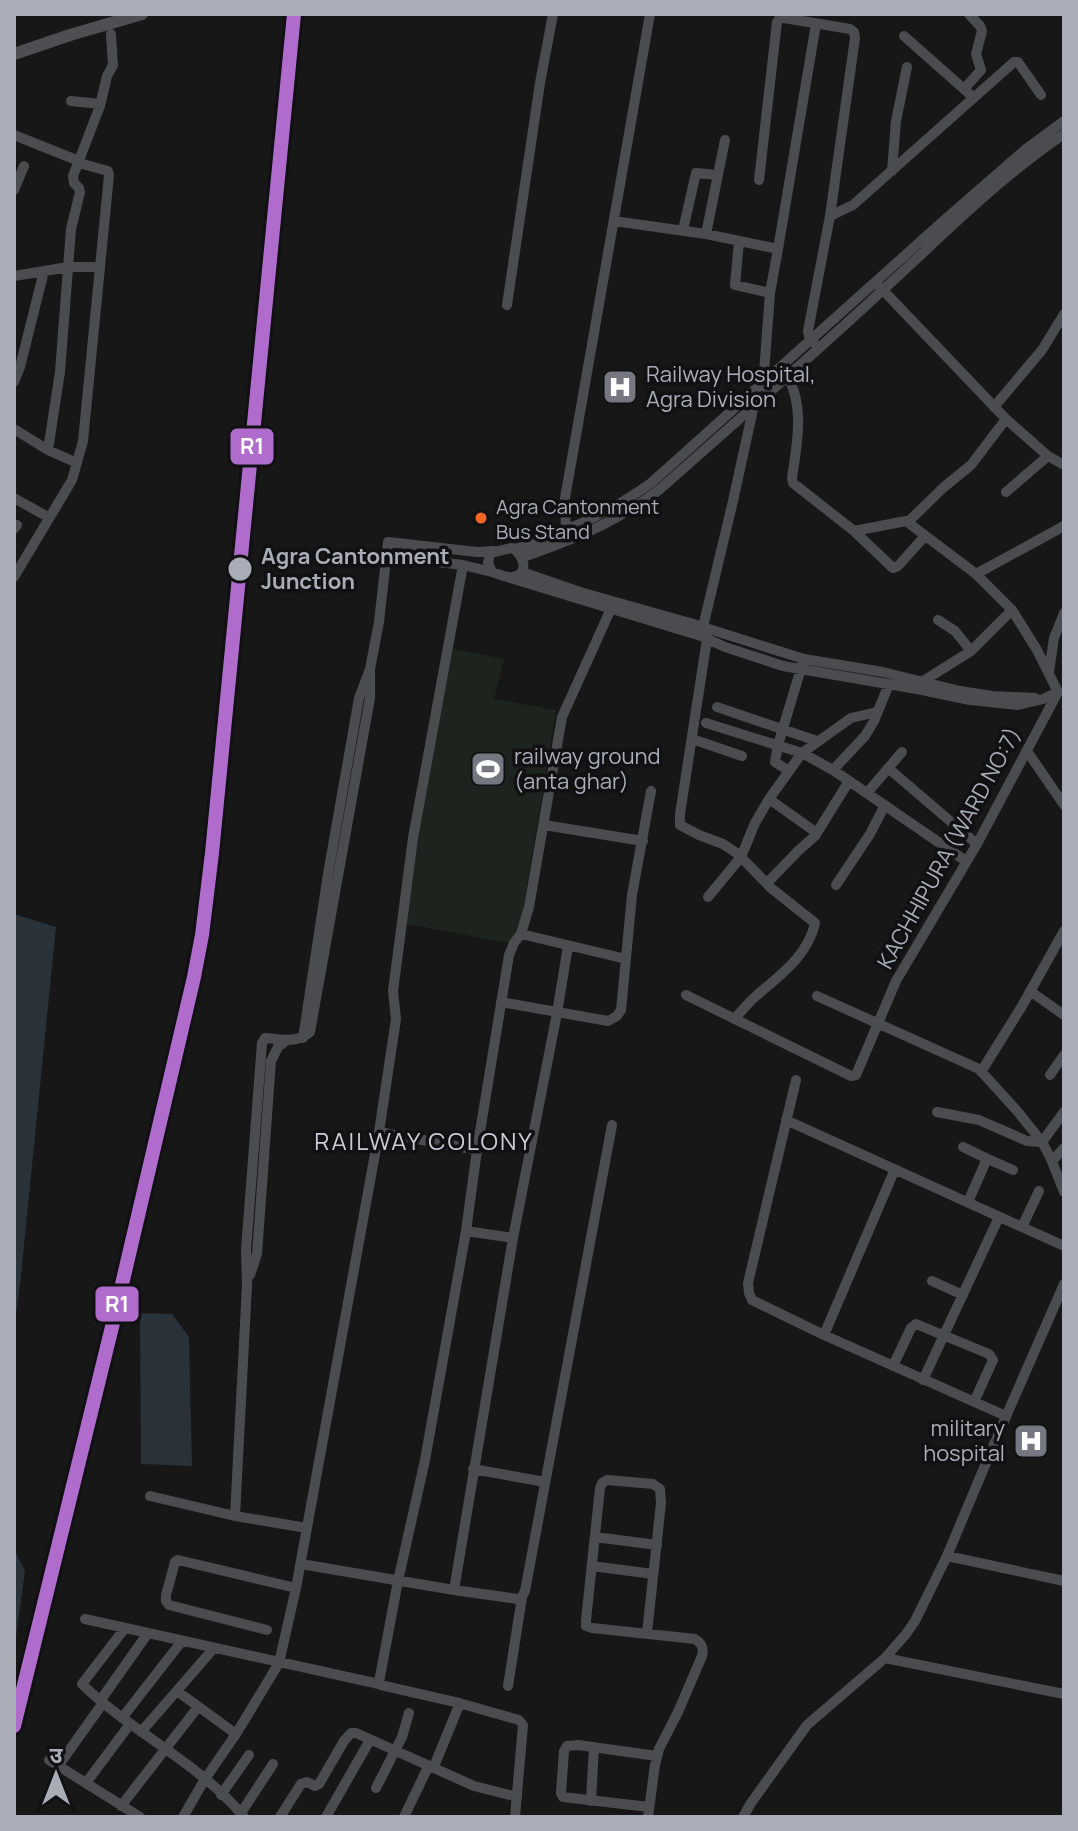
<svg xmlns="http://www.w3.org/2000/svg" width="1078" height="1831" font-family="Manrope,'Noto Sans Devanagari',sans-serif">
<rect width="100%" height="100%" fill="#171717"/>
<path fill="#1d241e" d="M 453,649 L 504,659 L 494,699 L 556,710 L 520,929 L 509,943 L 406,924 L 418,828 Z"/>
<path fill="#2a3239" d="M 14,914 L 56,927 L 20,1285 L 14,1328 Z
M 140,1313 L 172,1314 L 189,1337 L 192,1466 L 141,1464 Z
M 14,1549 L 25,1571 L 14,1652 Z"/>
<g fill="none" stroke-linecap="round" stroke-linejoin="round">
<path stroke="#4b4c50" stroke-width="10" d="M 904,36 L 973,97
M 964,89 L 981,70 L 976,54 L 982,31 L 980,26 L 969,14
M 71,101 L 100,104
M 14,135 L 79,161
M 892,171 L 896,121 L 907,67
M 759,180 L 777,22 L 780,18 L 784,18 L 850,29 L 854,32 L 855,38 L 830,216 L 808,331 L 809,336 L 815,344
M 14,190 L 24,166
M 830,216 L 853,205 L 1014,62 L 1018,62 L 1041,95
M 614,221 L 706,234 L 778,249 L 816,24
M 683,230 L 696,173 L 718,175
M 706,234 L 725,140
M 739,241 L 735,285 L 770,293
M 14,276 L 68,267 L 100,267
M 879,286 L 1006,419 L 1048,456 L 1064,465
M 507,305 L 540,83 L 553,14
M 787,375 C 805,407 797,443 792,478 L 793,483 L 854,531 L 893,568 L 898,566 L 925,536
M 14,382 L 20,367 L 44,271
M 763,386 L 770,293 L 778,249
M 994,407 L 1042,350 L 1064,314
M 14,429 L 48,450 L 77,463
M 48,450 L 60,372 L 71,229 L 80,192 L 79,188 L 74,183 L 73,176 L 100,106 L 107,76 L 113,65 L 111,34
M 1006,492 L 1048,456
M 14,498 L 48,517
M 908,522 L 944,487 L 971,465 L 1006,419
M 14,529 L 17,525
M 566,537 L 565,498 L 650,14
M 512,548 C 524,554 530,575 512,577 C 505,578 498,574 492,572 L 488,563 L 490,553 Z
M 515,549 C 565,532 608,514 651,483 L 941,223 L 1026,149 L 1064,121
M 387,556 L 463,565 L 492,572
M 523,557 C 574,539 615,523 659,490 C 734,423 811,357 885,288 C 942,236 1000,177 1064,134
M 522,572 L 580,592 L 690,623 L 804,659 L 883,672 L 960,691 L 992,696 L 1035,698
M 976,574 L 1064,526
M 14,577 L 72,480 L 83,441 L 109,175 L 108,171 L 79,163
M 507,577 L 701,636 L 725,647 L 783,666 L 917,689 L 970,700 L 1018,705 L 1043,699 L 1058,692
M 938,620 L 955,631 L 971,651
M 702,631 L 733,501 L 754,405
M 707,639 L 680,814 L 680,825 L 699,835 L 723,844 L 738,854 L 771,888 L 815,923 C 808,956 779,976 756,996 C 748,1003 741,1012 734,1019
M 1049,672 L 1054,638 L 1064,613
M 920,683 L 971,651 L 1012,610
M 717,707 L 817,741
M 706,723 L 802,753 L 833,770 L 966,861
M 692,739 L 742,756
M 1027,751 L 1064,805
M 888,768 L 977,844
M 833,770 L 865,736 L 874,721 L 889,684
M 789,771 L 775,762 L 778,745 L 802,665
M 867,793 L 902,752
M 769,799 L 817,833
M 544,825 L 643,841
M 767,883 L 799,850 L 815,836 L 849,781
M 836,885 L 870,834 L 885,805
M 708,897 L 741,857 L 755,823 L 769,799 L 802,753 L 851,718 L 877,712
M 521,934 L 626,959
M 1030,991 L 1064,1015
M 686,995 L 851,1076 L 856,1075 L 896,981 L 977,844 L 1058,692 L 1037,650 L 1012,610 L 976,574 L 906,521 L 854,531
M 817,996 L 979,1069 L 1018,1112 L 1042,1142 L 1051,1159 L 1064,1192
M 501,1002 L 608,1021 L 617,1016 L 621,1010 L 632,895 L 651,791
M 303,1038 L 328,874 L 359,698 L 370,669 L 379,622 L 388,542 L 477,552 L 493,551
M 981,1072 L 1022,1006 L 1064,931
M 1050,1075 L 1064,1055
M 796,1080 L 748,1283 L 749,1293 L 752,1300 L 824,1335 L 1006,1416
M 937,1112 L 979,1120 L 1027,1141 L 1042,1142 L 1064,1112
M 786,1120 L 1064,1246
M 379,1132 L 477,1150
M 963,1147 L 990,1160
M 1052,1161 L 1064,1148
M 968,1202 L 986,1161 L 990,1160 L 1013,1170
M 1022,1227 L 1039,1191
M 466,1231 L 513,1238
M 250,1275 L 257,1254 L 271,1061 L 278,1047 L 286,1041
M 932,1281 L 963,1295
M 824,1335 L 895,1169
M 893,1366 L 911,1328 L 916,1324 L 989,1354 L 993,1360 L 974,1402
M 923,1380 L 999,1217
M 473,1469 L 545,1482
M 150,1496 L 235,1516 L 307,1528
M 235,1516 L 247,1285 L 246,1250 L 262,1043 L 265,1038 C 282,1039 295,1044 310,1032 L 370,698 L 370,669
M 595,1537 L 657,1545
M 947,1556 L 1064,1581
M 301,1564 L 454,1590 L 518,1599 L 522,1597 L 525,1591 L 612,1125
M 592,1566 L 653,1574
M 454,1590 L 513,1238 L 557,1013 L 568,946
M 85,1619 L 379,1684
M 125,1628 L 82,1684 C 132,1733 200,1763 244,1817
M 267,1630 L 169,1605 L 166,1601 L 166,1595 L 175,1562 L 178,1560 L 296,1588
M 647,1633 L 661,1503 L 660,1489 L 653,1484 L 607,1480 L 602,1483 L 600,1488 L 586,1620 L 586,1626 L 592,1628 L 695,1639 C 702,1643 704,1648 702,1656 L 678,1712 L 659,1749 L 655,1765 L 648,1817
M 885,1658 L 1064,1694
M 508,1686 L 522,1597
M 177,1691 L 236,1734
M 100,1701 L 148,1633
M 459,1703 L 519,1720 L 523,1725 L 515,1817
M 122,1718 L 182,1641
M 141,1732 L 214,1648
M 49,1760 L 140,1817
M 58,1766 L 103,1703
M 86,1783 L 130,1724
M 376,1788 L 402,1737 L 409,1713
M 221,1795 L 249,1755
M 591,1801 L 594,1747
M 121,1806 L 198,1707
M 649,1807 L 563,1797 L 561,1793 L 564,1751 L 567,1746 L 578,1745 L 657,1756
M 241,1813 L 273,1764
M 183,1817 L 205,1779 L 236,1734 L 279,1663 L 296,1588 L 379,1132 L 396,1019 L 393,991 L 413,838 L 463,565
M 280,1817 L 301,1784 L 307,1782 L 315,1786 L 319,1784 L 344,1741 L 351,1733 L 356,1733 L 474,1786 L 517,1797
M 326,1817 L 370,1740
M 404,1817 L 428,1767 L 435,1764 L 460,1703 L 381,1685 L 379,1682 L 398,1581 L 425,1460 L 466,1231 L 477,1150 L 509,955 L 514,943 L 521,934 L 529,907 L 562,717 L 614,602
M 743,1817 L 751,1803 L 807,1725 L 885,1658 L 906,1634 L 915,1621 L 947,1556 L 994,1444 L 1064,1284"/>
<path stroke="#4d4f52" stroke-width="12" d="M 14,54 L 70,35 L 142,14"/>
<defs>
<path id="rail-1" d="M 14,1726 L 112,1327 L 194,977 L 202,935 L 212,853 L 294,14"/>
</defs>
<use href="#rail-1" stroke="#111113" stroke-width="20"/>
<use href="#rail-1" stroke="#b06ccc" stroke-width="14"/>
</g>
<defs>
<symbol id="hospital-square" viewBox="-11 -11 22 22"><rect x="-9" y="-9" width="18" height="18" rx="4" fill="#757880" stroke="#111113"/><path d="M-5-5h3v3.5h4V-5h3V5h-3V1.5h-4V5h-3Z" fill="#fff"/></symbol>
<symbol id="stadium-square" viewBox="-11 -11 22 22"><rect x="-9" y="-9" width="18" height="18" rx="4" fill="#757880" stroke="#111113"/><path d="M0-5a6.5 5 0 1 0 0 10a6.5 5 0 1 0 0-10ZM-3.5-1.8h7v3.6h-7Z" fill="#fff"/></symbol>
</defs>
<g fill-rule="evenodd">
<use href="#hospital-square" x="600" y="367" width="40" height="40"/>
<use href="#stadium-square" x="468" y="749" width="40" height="40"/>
<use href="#hospital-square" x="1011" y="1421" width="40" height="40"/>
</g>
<circle fill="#f26522" stroke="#111113" stroke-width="3" cx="481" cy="518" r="7"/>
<circle fill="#a8adb8" stroke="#111113" stroke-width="3" cx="240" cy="569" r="13"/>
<g text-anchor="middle" stroke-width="7" stroke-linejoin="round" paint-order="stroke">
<g font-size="20" fill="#a8adb8" stroke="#111113" text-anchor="start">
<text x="496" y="514">Agra Cantonment<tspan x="496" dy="25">Bus Stand</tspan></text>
</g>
<g font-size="22" fill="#a8adb8" stroke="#111113" text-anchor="start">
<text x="646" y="382">Railway Hospital,<tspan x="646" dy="25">Agra Division</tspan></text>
<text x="514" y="764">railway ground<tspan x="514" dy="25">(anta ghar)</tspan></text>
<text x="1005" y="1436" text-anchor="end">military<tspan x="1005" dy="25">hospital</tspan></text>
</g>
<g font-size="22" font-weight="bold" fill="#a8adb8" stroke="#111113" text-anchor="start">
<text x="261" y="564">Agra Cantonment<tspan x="261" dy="25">Junction</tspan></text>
</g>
<g font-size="22" fill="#a8adb8" stroke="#111113">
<text transform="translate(949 848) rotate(-61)" y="8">KACHHIPURA (WARD NO:7)</text>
</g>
<g font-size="24" letter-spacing="2" fill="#c9ccd4" stroke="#111113">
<text x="424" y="1150">RAILWAY COLONY</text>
</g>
</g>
<g stroke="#111113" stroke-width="3">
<rect x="229" y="427" width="46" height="39" rx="8" fill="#b06ccc"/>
<rect x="94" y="1285" width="46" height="38" rx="8" fill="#b06ccc"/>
</g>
<g font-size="22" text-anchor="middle" font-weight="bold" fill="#fff">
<text x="252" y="454">R1</text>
<text x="117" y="1312">R1</text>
</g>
<rect width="1078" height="1831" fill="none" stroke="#a8adb8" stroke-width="32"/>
<g transform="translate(56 1775)" stroke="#111113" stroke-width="6" paint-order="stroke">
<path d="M0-6L14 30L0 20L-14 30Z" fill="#a8adb8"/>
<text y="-12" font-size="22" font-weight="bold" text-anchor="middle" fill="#a8adb8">उ</text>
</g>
</svg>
